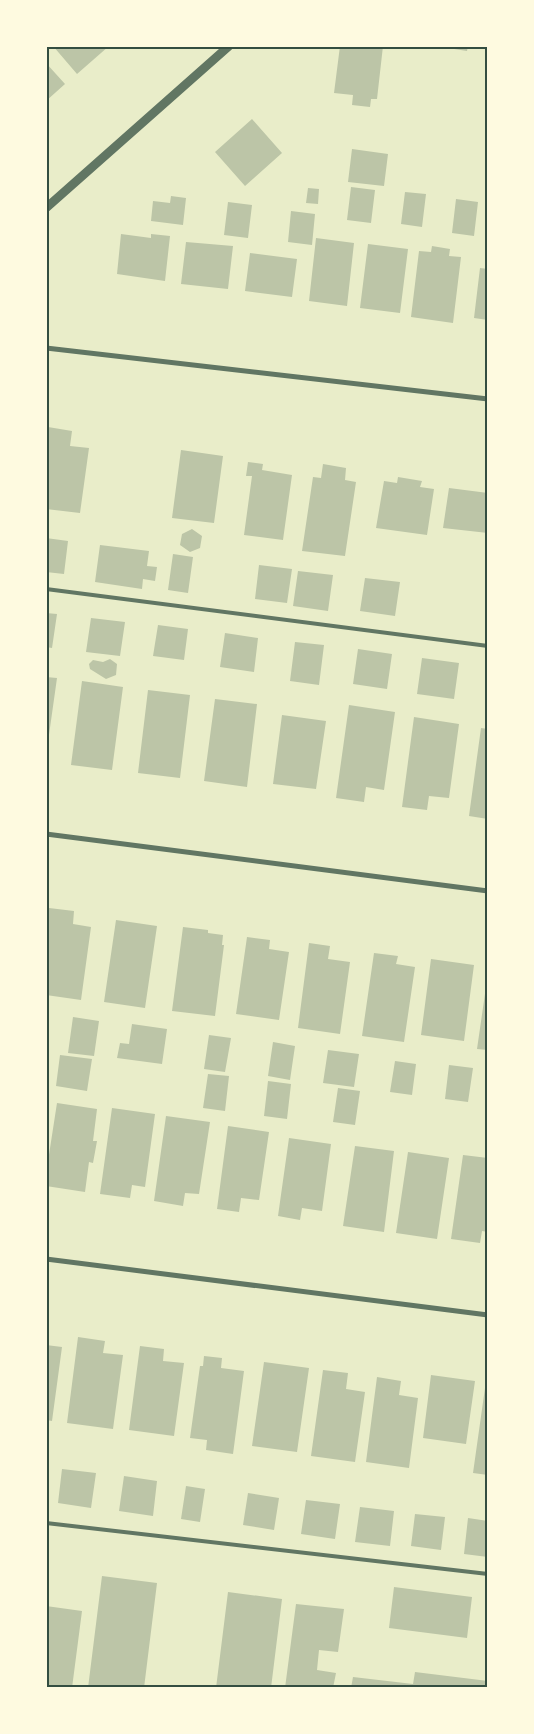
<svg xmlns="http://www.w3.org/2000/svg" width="534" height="1734" font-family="'Open Sans',sans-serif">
<rect width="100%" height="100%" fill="#e9edc9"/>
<path fill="#bcc5a7" d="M 53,46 L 109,46 L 77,74 Z
M 340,46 L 383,46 L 377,99 L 371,99 L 370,107 L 352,105 L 353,95 L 334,93 Z
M 435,46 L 468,46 L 467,51 Z
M 46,63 L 65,84 L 46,101 Z
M 252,119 L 282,153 L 245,186 L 215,152 Z
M 352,149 L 388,154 L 384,186 L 348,182 Z
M 351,187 L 375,190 L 371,223 L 347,220 Z
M 308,188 L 319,189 L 318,204 L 306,203 Z
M 405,192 L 426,194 L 422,227 L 401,224 Z
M 171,196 L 186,198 L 183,225 L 151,221 L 153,201 L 170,203 Z
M 456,199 L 478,202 L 474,236 L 452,233 Z
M 228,202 L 252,205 L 248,238 L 224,235 Z
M 291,211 L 315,214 L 312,245 L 288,242 Z
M 121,234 L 151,238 L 151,234 L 170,236 L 165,281 L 117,274 Z
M 316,238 L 354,243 L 347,306 L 309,301 Z
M 186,242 L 233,246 L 228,289 L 181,284 Z
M 368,244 L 408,249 L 400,313 L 360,308 Z
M 432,246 L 450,249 L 449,256 L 461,257 L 453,323 L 411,317 L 419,251 L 431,252 Z
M 250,253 L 297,259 L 292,297 L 245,291 Z
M 480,268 L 488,269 L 488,320 L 474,318 Z
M 48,427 L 72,431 L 70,446 L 89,448 L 80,513 L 46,509 L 46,441 Z
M 181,450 L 223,456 L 214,523 L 172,518 Z
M 248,462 L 263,464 L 262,470 L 292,475 L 283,540 L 244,535 L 252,476 L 246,476 Z
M 323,464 L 346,468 L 345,480 L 356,482 L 345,556 L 302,551 L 313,477 L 321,478 Z
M 398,477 L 422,481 L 420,487 L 434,489 L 427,535 L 376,528 L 384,481 L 397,483 Z
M 449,488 L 488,493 L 488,533 L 443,528 Z
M 192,529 L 202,536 L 200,548 L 190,552 L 180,545 L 182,534 Z
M 46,538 L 68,541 L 64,574 L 46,572 Z
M 100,545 L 149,551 L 147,566 L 157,567 L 155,581 L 143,579 L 142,589 L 95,582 Z
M 173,554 L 193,557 L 188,593 L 168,590 Z
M 259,565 L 292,569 L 287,603 L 255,599 Z
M 298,571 L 333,575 L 328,611 L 293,606 Z
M 365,578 L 400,582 L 395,616 L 360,611 Z
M 46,613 L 57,614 L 52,648 L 46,647 Z
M 91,618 L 125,622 L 120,656 L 86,652 Z
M 158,625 L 188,629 L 184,660 L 153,656 Z
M 225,633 L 258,638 L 254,672 L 220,667 Z
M 295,642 L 324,645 L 319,685 L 290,681 Z
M 358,649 L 392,654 L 387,689 L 353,684 Z
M 422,658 L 459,663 L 454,699 L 417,694 Z
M 110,659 L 117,664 L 116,675 L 106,679 L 90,669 L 89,664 L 93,660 L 103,662 Z
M 46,677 L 57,678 L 47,749 L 46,749 Z
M 82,681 L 123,687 L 112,770 L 71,765 Z
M 148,690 L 190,695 L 180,778 L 138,773 Z
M 215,699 L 257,704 L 247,787 L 204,781 Z
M 349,705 L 395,712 L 384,790 L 366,787 L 364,802 L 336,798 Z
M 282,715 L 326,721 L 316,789 L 273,784 Z
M 414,717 L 459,724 L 449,798 L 429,796 L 427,810 L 402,807 Z
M 481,728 L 488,729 L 488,819 L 469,816 Z
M 49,908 L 74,911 L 73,924 L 91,927 L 81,1000 L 46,995 L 46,930 Z
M 116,920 L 157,926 L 145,1008 L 104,1002 Z
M 183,927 L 208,930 L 208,933 L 223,935 L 222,945 L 224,945 L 215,1016 L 172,1011 Z
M 247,937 L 270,940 L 269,949 L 289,952 L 279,1020 L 236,1014 Z
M 309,943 L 330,946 L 328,959 L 350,962 L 340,1034 L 298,1028 Z
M 374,953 L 398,956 L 396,964 L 415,967 L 404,1042 L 362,1036 Z
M 431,959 L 474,965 L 464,1041 L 421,1035 Z
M 487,980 L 488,980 L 488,1050 L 477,1049 Z
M 73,1017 L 99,1021 L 94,1056 L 68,1053 Z
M 132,1024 L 167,1029 L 162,1064 L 117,1058 L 120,1043 L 129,1044 Z
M 209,1035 L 231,1038 L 225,1072 L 204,1069 Z
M 273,1042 L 295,1046 L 290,1080 L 268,1076 Z
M 328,1050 L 359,1054 L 354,1087 L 323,1083 Z
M 60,1055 L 92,1059 L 87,1091 L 56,1086 Z
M 395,1061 L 416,1064 L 412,1095 L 390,1092 Z
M 449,1065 L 473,1068 L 468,1102 L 445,1099 Z
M 208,1074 L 229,1076 L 225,1111 L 203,1108 Z
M 268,1081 L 291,1084 L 287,1119 L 264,1116 Z
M 338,1088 L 360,1091 L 355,1125 L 333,1122 Z
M 57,1103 L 97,1109 L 93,1141 L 97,1141 L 93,1163 L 89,1162 L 85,1192 L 46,1186 L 46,1174 Z
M 112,1108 L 155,1114 L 145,1187 L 132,1185 L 130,1198 L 100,1194 Z
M 166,1116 L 210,1122 L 199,1194 L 185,1193 L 183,1206 L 154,1201 Z
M 228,1126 L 269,1132 L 259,1200 L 241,1198 L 239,1212 L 217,1209 Z
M 289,1138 L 331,1144 L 322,1211 L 302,1208 L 300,1220 L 278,1216 Z
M 355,1146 L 394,1151 L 384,1232 L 343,1226 Z
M 408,1152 L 449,1158 L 437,1239 L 396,1233 Z
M 463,1155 L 488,1158 L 488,1232 L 482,1231 L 480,1243 L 451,1239 Z
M 78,1337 L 105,1341 L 103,1353 L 123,1355 L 113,1429 L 67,1423 Z
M 46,1345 L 62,1347 L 52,1421 L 46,1420 Z
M 140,1346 L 164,1349 L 163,1361 L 184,1363 L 174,1436 L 129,1430 Z
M 204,1356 L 222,1358 L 221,1368 L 244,1371 L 233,1454 L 206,1450 L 207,1440 L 190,1438 L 200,1366 L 203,1366 Z
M 264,1362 L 309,1368 L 297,1452 L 252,1446 Z
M 323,1370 L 348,1373 L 346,1389 L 365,1392 L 355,1462 L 311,1456 Z
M 431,1375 L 475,1381 L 466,1444 L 423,1438 Z
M 377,1377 L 401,1381 L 399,1395 L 418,1398 L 409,1468 L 366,1462 Z
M 485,1388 L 488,1388 L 488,1475 L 473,1473 Z
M 62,1469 L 96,1473 L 91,1508 L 58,1503 Z
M 124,1476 L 157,1481 L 153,1516 L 119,1511 Z
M 186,1486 L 205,1489 L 200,1522 L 181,1519 Z
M 248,1493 L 279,1498 L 274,1530 L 243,1525 Z
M 306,1500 L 340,1504 L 335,1539 L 301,1534 Z
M 360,1507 L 394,1511 L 390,1546 L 355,1542 Z
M 415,1514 L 445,1517 L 441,1550 L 411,1546 Z
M 468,1518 L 488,1521 L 488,1557 L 464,1554 Z
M 102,1576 L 157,1583 L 144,1688 L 88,1688 Z
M 394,1587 L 472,1597 L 467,1638 L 389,1628 Z
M 228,1592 L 282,1599 L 271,1688 L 216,1688 Z
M 296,1604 L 344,1609 L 338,1652 L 319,1650 L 317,1670 L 336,1673 L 333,1688 L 285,1688 Z
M 46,1606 L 82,1611 L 72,1688 L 46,1688 Z
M 415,1672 L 488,1681 L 488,1688 L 351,1688 L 353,1677 L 413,1684 Z"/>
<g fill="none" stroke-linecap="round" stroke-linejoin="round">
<path stroke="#617663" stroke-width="4" d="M 46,589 L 488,646
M 46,1523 L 488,1574"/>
<path stroke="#617663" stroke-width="5" d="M 46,348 L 488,399
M 46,834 L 488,891
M 46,1259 L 488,1315"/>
<path stroke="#617663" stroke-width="9" d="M 46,208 L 229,46"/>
</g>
<rect width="534" height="1734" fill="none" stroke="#fefae0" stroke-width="95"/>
<rect x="48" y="48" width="438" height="1638" fill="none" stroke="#344e41" stroke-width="2"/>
</svg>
